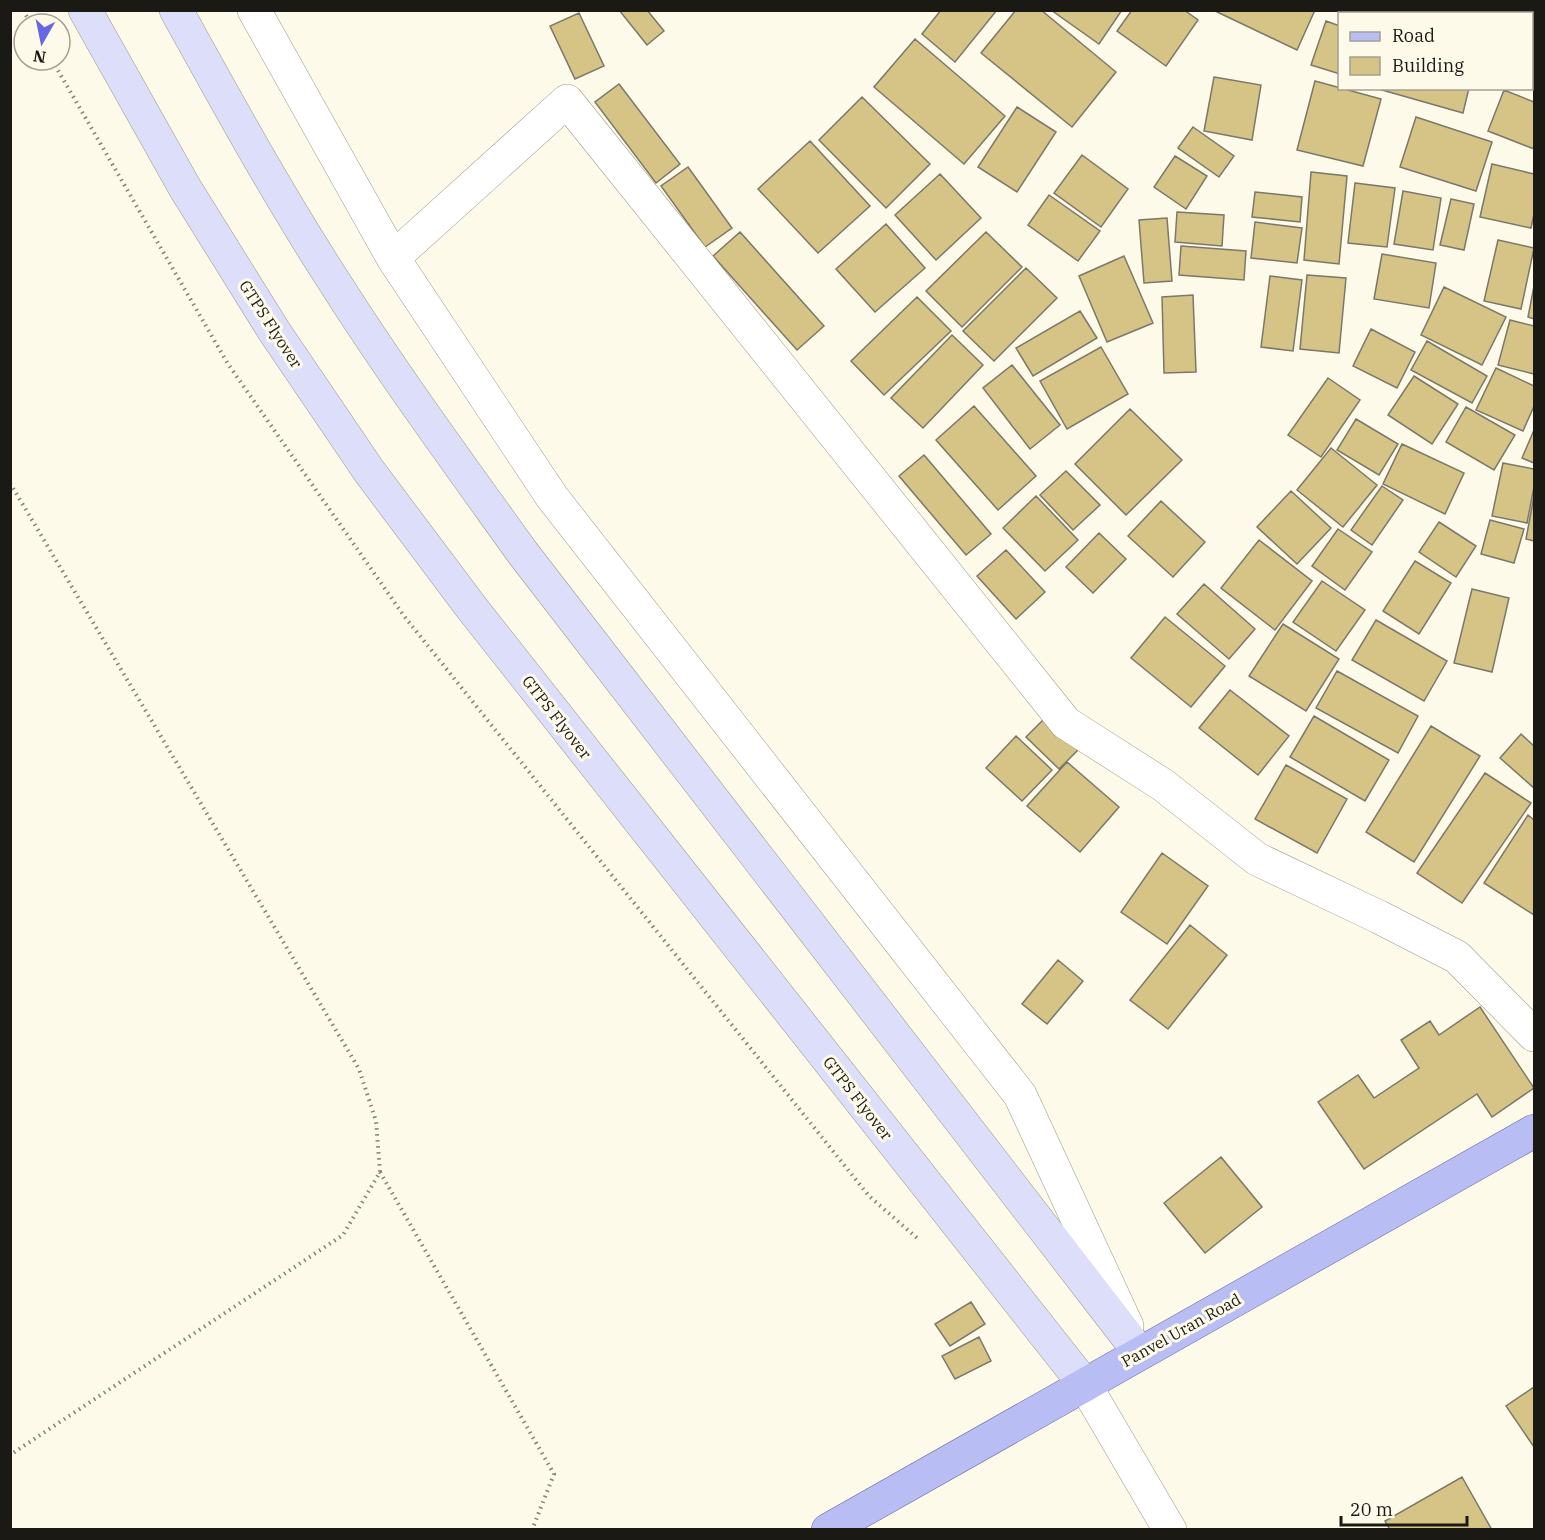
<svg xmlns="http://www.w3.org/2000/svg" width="1545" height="1540" font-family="'IBM Plex Serif',serif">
<rect width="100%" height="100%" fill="#fefaea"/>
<path fill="#d5c485" stroke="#7b7869" stroke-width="1.5" d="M 619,10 L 647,10 L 664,31 L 647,45 Z
M 941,10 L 997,10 L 955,62 L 922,34 Z
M 1016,10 L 1041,10 L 1116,72 L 1072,127 L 981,53 Z
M 1051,10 L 1122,10 L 1099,44 Z
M 1132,10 L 1184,10 L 1198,20 L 1166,66 L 1117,31 Z
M 1213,10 L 1315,10 L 1297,50 Z
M 1465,10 L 1534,10 L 1534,40 L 1532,40 L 1532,14 L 1464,14 Z
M 579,13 L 604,66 L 575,79 L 550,26 Z
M 1326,21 L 1340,26 L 1340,74 L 1311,65 Z
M 915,39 L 1005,116 L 964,164 L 874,87 Z
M 1214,77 L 1261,85 L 1252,140 L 1204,131 Z
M 1315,81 L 1381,99 L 1363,166 L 1297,150 Z
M 619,84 L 680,164 L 656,183 L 595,102 Z
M 1375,88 L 1469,88 L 1463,113 Z
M 1504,90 L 1534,102 L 1534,149 L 1488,131 Z
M 862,97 L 930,164 L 886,208 L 819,140 Z
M 1017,107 L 1056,132 L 1017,192 L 978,167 Z
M 1416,117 L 1492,142 L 1476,191 L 1400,167 Z
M 1193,127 L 1234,156 L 1219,177 L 1178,148 Z
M 810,141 L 870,206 L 818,253 L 758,189 Z
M 1082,155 L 1128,189 L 1101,227 L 1054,193 Z
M 1175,156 L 1207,176 L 1186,209 L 1154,187 Z
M 1492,164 L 1534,174 L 1534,214 L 1531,228 L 1480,217 Z
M 688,167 L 732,228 L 705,247 L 661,186 Z
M 1311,172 L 1347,176 L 1339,264 L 1304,260 Z
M 940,174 L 981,218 L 936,260 L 895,215 Z
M 1355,183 L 1395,188 L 1387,247 L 1348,243 Z
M 1403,191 L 1441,198 L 1433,250 L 1394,244 Z
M 1255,192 L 1302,197 L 1300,222 L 1252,217 Z
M 1049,195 L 1100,231 L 1078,261 L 1028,225 Z
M 1451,199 L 1474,204 L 1464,250 L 1440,245 Z
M 1177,212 L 1224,215 L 1222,246 L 1175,242 Z
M 1167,218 L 1172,281 L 1144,283 L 1139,220 Z
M 1255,222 L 1302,228 L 1297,263 L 1251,258 Z
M 886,224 L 925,268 L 875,312 L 836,269 Z
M 740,232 L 824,326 L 797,350 L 713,256 Z
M 986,232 L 1022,267 L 962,327 L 926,291 Z
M 1498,240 L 1534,248 L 1521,309 L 1484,301 Z
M 1181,246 L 1246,251 L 1244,280 L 1179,275 Z
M 1382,254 L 1436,263 L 1429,308 L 1374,299 Z
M 1124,256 L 1153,323 L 1107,342 L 1079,276 Z
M 1026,268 L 1057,298 L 994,361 L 963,331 Z
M 1307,275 L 1346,278 L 1339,353 L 1300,349 Z
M 1270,276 L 1302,280 L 1293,351 L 1261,347 Z
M 1534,286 L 1534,319 L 1528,317 Z
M 1444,287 L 1506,317 L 1482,365 L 1421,335 Z
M 1193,295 L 1196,372 L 1164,373 L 1162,297 Z
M 917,297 L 951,331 L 884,395 L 851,361 Z
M 1080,311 L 1097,338 L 1033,376 L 1016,348 Z
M 1510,320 L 1534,326 L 1534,374 L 1498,365 Z
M 1371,329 L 1415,352 L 1397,388 L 1353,366 Z
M 952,335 L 983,365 L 923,428 L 891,398 Z
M 1427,341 L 1487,376 L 1472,403 L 1411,370 Z
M 1101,347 L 1128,394 L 1067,429 L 1040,381 Z
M 1012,365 L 1060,425 L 1030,449 L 983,388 Z
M 1496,368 L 1534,386 L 1534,406 L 1523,431 L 1476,410 Z
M 1414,376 L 1458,404 L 1432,444 L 1388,415 Z
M 1328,378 L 1360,400 L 1321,457 L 1288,435 Z
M 974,406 L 1036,476 L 998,510 L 936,440 Z
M 1466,407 L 1515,435 L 1494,470 L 1446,442 Z
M 1130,409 L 1182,460 L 1126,515 L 1075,464 Z
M 1356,419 L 1398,444 L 1379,475 L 1337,450 Z
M 1534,430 L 1534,463 L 1522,458 Z
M 1402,444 L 1464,473 L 1445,514 L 1383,484 Z
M 1331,448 L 1377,485 L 1343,527 L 1297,490 Z
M 924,455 L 991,534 L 966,555 L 899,476 Z
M 1503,463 L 1534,469 L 1534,487 L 1527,523 L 1492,516 Z
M 1066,471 L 1100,505 L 1073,530 L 1040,495 Z
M 1382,486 L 1403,500 L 1372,545 L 1351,530 Z
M 1291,491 L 1331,528 L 1297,564 L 1257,527 Z
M 1036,496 L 1078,540 L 1045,571 L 1003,528 Z
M 1534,496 L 1534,541 L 1526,539 Z
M 1161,501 L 1205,542 L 1173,577 L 1128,536 Z
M 1490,520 L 1524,529 L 1514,563 L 1481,554 Z
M 1439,522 L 1476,546 L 1456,577 L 1419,552 Z
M 1338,529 L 1372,552 L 1345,590 L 1312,566 Z
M 1099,533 L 1126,559 L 1093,593 L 1066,567 Z
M 1259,540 L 1312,581 L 1275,630 L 1221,588 Z
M 1006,550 L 1045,592 L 1016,619 L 977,576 Z
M 1415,561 L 1451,583 L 1419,634 L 1383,611 Z
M 1322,581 L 1365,610 L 1336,651 L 1293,622 Z
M 1204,584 L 1255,629 L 1229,659 L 1177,614 Z
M 1472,589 L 1509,598 L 1492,672 L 1454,663 Z
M 1165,617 L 1225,666 L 1191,707 L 1131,658 Z
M 1376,620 L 1447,661 L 1424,701 L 1352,660 Z
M 1283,624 L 1339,659 L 1306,711 L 1249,676 Z
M 1337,671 L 1418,716 L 1398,753 L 1316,708 Z
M 1230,690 L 1289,736 L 1258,775 L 1199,728 Z
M 1314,716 L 1389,760 L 1365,801 L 1290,757 Z
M 1046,717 L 1079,749 L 1059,769 L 1026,737 Z
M 1431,726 L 1480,756 L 1414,862 L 1366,832 Z
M 1521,734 L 1534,746 L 1534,788 L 1500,758 Z
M 1016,736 L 1052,770 L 1022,801 L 986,768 Z
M 1067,762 L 1119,807 L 1080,852 L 1027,806 Z
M 1286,765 L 1347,799 L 1317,853 L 1255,819 Z
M 1485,773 L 1531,803 L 1462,903 L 1417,873 Z
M 1528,815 L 1534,820 L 1534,915 L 1484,883 Z
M 1162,853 L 1208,886 L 1167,944 L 1121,912 Z
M 1190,925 L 1227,955 L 1168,1029 L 1130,1000 Z
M 1058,960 L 1083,981 L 1047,1024 L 1022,1004 Z
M 1480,1007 L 1534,1088 L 1492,1117 L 1477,1094 L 1364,1169 L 1318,1102 L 1358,1075 L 1374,1098 L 1419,1068 L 1401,1040 L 1430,1021 L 1439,1035 Z
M 1221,1157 L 1262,1207 L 1205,1253 L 1164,1203 Z
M 971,1302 L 985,1324 L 950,1346 L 935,1324 Z
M 979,1337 L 991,1361 L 955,1379 L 942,1356 Z
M 1534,1387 L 1534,1447 L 1506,1406 Z
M 1462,1477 L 1492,1530 L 1390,1530 L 1385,1521 Z"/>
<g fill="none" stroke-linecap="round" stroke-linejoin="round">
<defs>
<path id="street" d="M 254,10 L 393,258
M 1127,1326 L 1020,1095 L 552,497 L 393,258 L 567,101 L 1066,723 L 1163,785 L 1257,859 L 1379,917 L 1457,957 L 1534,1035
M 1085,1385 L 1170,1530"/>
<path id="secondary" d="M 85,10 L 185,188 L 274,331 L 369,471 L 471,607 L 1085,1385
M 176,10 C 228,104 279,197 337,286 C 395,377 459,464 522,552 L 1140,1353"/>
<path id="primary" d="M 828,1530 L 1534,1131"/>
</defs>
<use href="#street" stroke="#9c9888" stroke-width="34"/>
<use href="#secondary" stroke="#9c9888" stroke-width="34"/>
<use href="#primary" stroke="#6267a1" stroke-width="34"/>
<path stroke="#848177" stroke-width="4" stroke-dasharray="1.5 4.5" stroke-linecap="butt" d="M 23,10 L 31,24
M 52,60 L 228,364 L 404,616 L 869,1196 L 917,1238
M 10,483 L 359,1069 L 376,1121 L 380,1172 L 343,1235 L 10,1455
M 380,1172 L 554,1474 L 532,1530"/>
<use href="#street" stroke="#fff" stroke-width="33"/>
<use href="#secondary" stroke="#dcdefa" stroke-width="33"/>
<use href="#primary" stroke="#b8bdf4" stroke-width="33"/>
</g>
<g text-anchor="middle" stroke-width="6" stroke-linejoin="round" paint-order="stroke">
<g font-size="16" fill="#1b1914" stroke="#fefaea">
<text transform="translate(271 324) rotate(57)" y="6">GTPS Flyover</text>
<text transform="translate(557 717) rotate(52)" y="6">GTPS Flyover</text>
<text transform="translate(858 1098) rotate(52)" y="6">GTPS Flyover</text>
<text transform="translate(1181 1330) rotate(-29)" y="6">Panvel Uran Road</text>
</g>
</g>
<rect width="1545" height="1540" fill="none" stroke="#1b1914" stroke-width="24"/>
<rect x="1338" y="12" width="195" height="78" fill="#fefaea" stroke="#a3a094" stroke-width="1.5"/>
<rect x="1350" y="32" width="30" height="9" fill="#b8bdf4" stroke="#a3a094" stroke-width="1.5"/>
<text x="1392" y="42" font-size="18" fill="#1b1914">Road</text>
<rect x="1350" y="57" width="30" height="18" fill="#d5c485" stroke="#a3a094" stroke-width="1.5"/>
<text x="1392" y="72" font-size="18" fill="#1b1914">Building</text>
<g transform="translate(42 42) rotate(189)"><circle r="28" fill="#fefaea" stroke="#a3a094" stroke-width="1.5"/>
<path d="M0-4.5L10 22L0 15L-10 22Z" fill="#6668e1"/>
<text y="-9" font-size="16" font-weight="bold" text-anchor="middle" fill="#1b1914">N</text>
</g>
<path d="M1341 1516v9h126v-9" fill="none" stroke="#1b1914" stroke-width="3"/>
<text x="1350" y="1516" font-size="18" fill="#1b1914" stroke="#fefaea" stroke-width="4.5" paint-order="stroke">20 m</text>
</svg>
